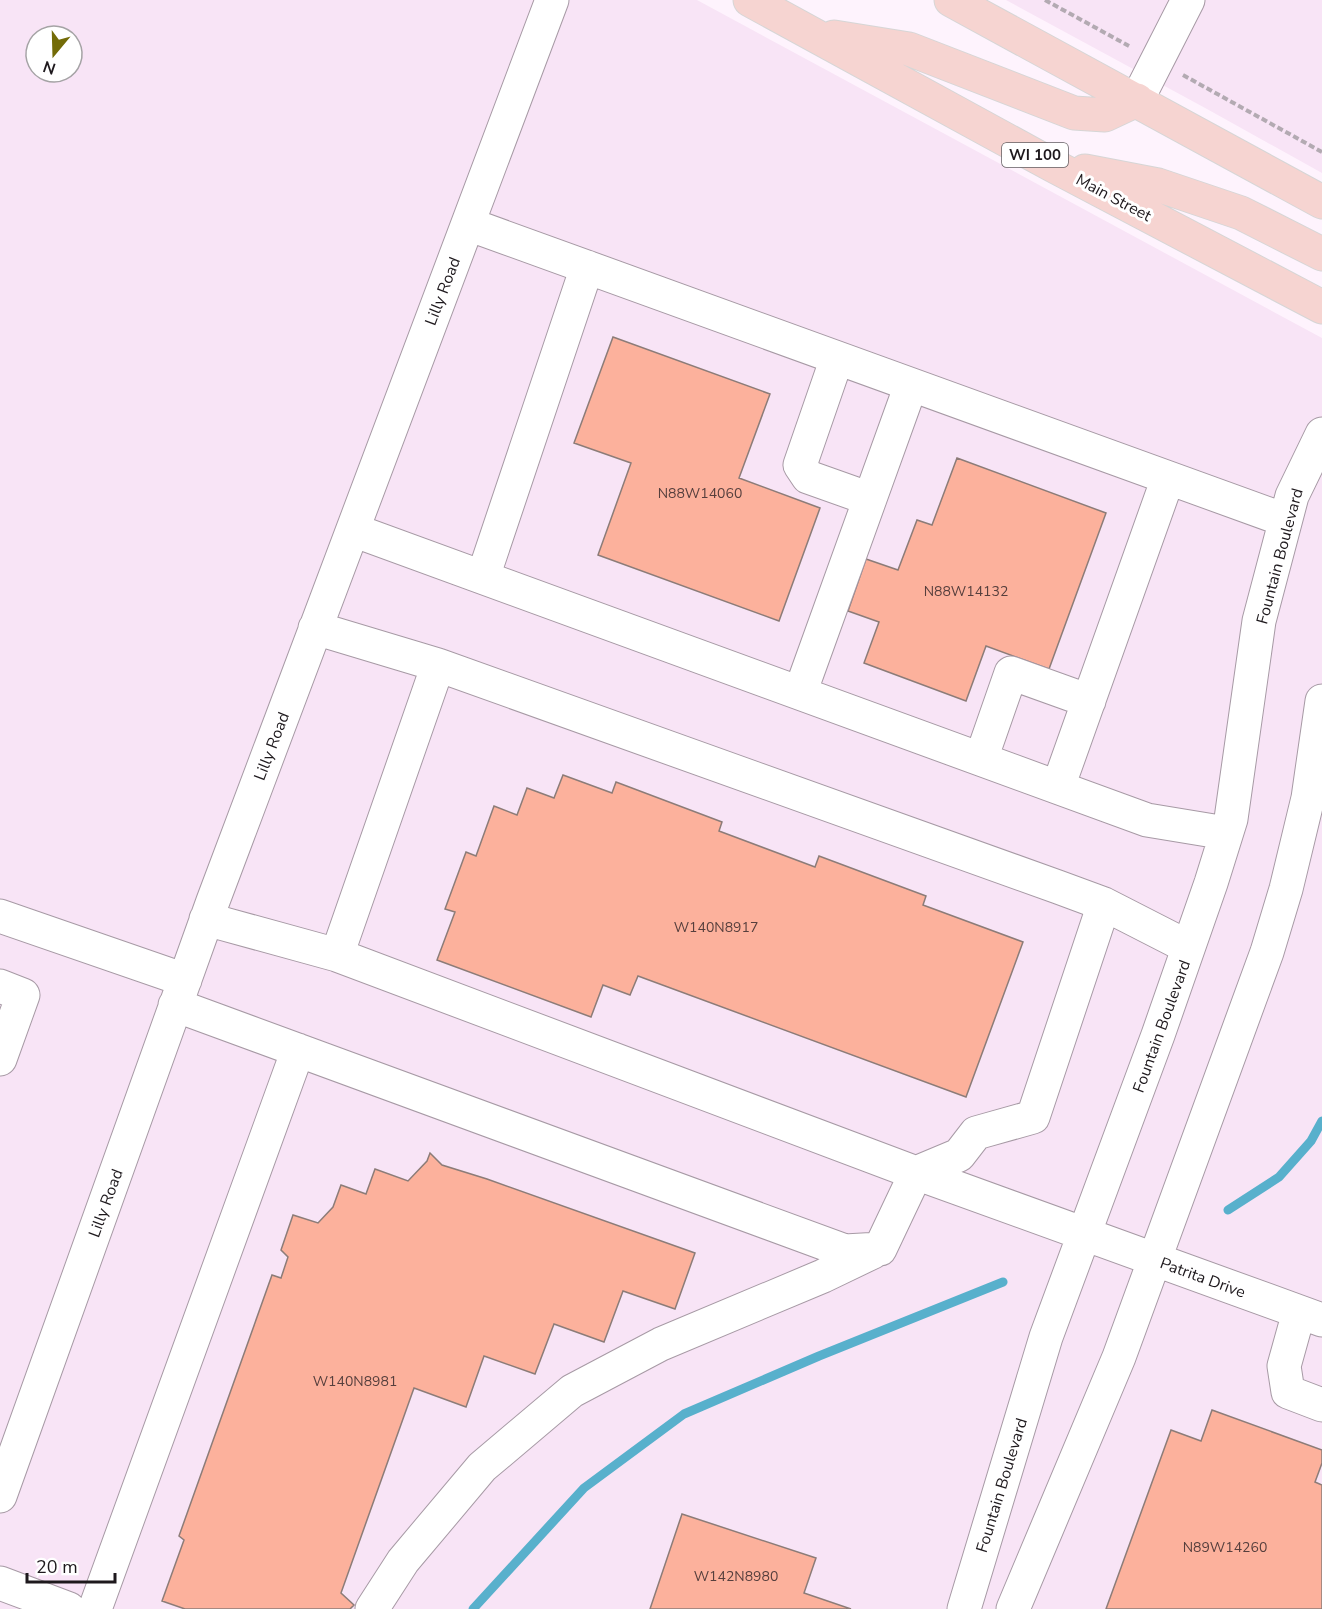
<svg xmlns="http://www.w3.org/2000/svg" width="1322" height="1609" font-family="'Nunito Sans',sans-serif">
<rect width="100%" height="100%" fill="#fef3fd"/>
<path fill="#f8e4f6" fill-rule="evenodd" d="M 0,0 L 697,0 L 1322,338 L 1322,1609 L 0,1609 ZM 36,36 L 72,36 L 72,72 L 36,72 Z
M 1006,0 L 1322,0 L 1322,173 L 1207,109 Z"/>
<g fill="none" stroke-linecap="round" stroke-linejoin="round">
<path stroke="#58b0cc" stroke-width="9" d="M 1228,1210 L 1279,1177 L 1311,1141 L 1322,1121
M 473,1609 L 584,1488 L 684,1414 L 819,1356 L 1003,1282"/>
</g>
<path fill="#fcb19c" stroke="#8c7c78" stroke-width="1.5" d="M 613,337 L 770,394 L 739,478 L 820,508 L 779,621 L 598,555 L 631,463 L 574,443 Z
M 957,458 L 1106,513 L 1049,669 L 986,646 L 966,701 L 864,663 L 879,622 L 848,611 L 866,559 L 898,570 L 917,520 L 932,525 Z
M 563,775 L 612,793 L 616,782 L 722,822 L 719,831 L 815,867 L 819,856 L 926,896 L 923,905 L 1023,942 L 966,1097 L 638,976 L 630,995 L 603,985 L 591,1017 L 437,960 L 455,912 L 445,909 L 466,852 L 476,856 L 494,806 L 517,815 L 527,788 L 554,798 Z
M 430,1153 L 442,1165 L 487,1179 L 695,1253 L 675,1309 L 623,1291 L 604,1342 L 554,1324 L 535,1374 L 484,1356 L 466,1407 L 414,1388 L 341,1593 L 354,1605 L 350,1609 L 185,1609 L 162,1601 L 184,1540 L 179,1536 L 272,1275 L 281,1278 L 288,1257 L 281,1250 L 293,1215 L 318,1223 L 333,1207 L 341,1185 L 366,1194 L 375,1169 L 408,1181 L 427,1161 Z
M 1212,1410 L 1322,1450 L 1322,1463 L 1315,1482 L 1322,1485 L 1322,1609 L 1106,1609 L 1171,1430 L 1201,1441 Z
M 682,1514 L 816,1558 L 804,1593 L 851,1609 L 650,1609 Z"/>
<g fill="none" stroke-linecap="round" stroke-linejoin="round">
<defs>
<path id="minor" d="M 1137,100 L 1188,0
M 468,224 L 1285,520
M 837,358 L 800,465 L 808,477 L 870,499
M 353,530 L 1147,820 L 1226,833
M 483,577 L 587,267
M 315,628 L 438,665 L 1058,887 L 1104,904 L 1188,947
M 800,693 L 911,385
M 981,759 L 1011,673 L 1089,701
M 1058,787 L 1168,478
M 0,916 L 185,980
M 206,919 L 337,955 L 916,1173 L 1322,1320
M 337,955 L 438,665
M 0,986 L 23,995 L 0,1059
M 175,1005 L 845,1251 L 880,1249 L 916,1173 L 959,1155 L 976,1133 L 1033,1117 L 1104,904
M 1299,1312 L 1284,1366 L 1288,1392 L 1322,1405
M 0,1496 L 213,901 L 552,0
M 0,1583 L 69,1609
M 95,1609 L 298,1050
M 372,1609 L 403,1561 L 482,1467 L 572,1391 L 661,1344 L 823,1276 L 873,1252
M 964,1609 L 1046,1337 L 1158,1035 L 1211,883 L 1231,819 L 1259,621 L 1292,496 L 1322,434
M 1013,1609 L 1119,1357 L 1267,952 L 1286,889 L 1308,798 L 1322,701"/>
<path id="major" d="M 750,0 L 1054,166 L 1322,307
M 951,0 L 1322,202
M 834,37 L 909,49 L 1074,113 L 1105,115 L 1137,100
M 1085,171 L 1158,185 L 1241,213 L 1322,254"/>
</defs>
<use href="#minor" stroke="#a79aa5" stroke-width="35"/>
<use href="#major" stroke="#d6d6d6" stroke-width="35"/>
<path stroke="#b3aab2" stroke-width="4" stroke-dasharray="6 3" stroke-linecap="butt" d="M 1045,0 L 1129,46
M 1183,75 L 1322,152"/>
<use href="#minor" stroke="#fff" stroke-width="33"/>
<use href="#major" stroke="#f6d4d1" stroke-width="33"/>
</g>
<g text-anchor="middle" stroke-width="6" stroke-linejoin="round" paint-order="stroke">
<g font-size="14" fill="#563f3d">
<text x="700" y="498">N88W14060</text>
<text x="966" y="596">N88W14132</text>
<text x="716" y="932">W140N8917</text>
<text x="355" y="1386">W140N8981</text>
<text x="1225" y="1552">N89W14260</text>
<text x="736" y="1581">W142N8980</text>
</g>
<rect fill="#fff" stroke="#625e61" stroke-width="1.5" x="1002" y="143" width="66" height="24" rx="4.5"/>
<g font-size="15" font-weight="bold" fill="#1e191d">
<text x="1035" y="160">WI 100</text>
</g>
<g font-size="16" fill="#1e191d" stroke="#fff">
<text transform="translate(1114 197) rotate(28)" y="6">Main Street</text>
<text transform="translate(442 291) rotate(-69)" y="6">Lilly Road</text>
<text transform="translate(1279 556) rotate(-75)" y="6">Fountain Boulevard</text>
<text transform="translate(271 746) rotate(-69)" y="6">Lilly Road</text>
<text transform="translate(1161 1026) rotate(-70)" y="6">Fountain Boulevard</text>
<text transform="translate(105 1203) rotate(-70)" y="6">Lilly Road</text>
<text transform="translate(1203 1277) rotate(20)" y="6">Patrita Drive</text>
<text transform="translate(1001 1485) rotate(-73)" y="6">Fountain Boulevard</text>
</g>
</g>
<g transform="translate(54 54) rotate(199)"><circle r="28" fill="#ffffff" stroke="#a5a3a5" stroke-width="1.5"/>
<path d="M0-4.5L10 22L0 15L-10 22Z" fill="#736b07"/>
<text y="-9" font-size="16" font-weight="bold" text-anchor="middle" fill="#1e191d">N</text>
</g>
<path d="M27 1573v9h88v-9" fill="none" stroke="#1e191d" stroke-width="3"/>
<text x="36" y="1573" font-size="18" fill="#1e191d" stroke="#ffffff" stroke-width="4.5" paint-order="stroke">20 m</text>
</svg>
